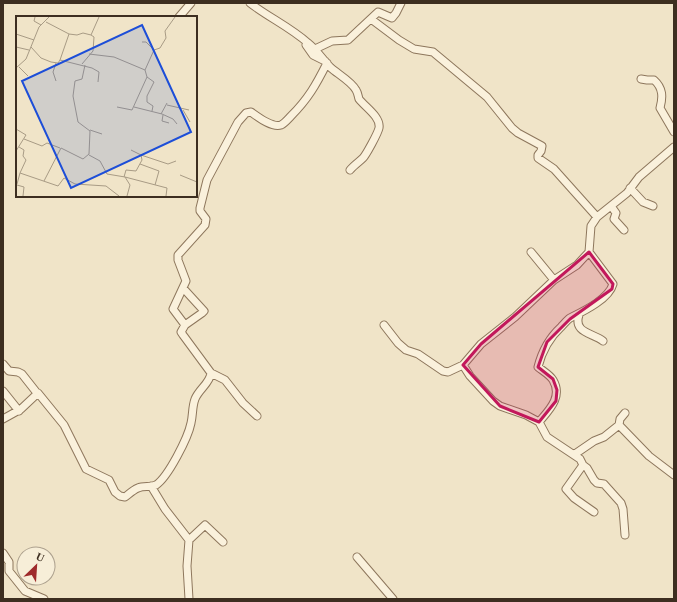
<svg xmlns="http://www.w3.org/2000/svg" width="677" height="602" font-family="Georgia,serif">
<rect width="100%" height="100%" fill="#f0e4c8"/>
<g fill="none" stroke-linecap="round" stroke-linejoin="round">
<defs>
<path id="minor" d="M 250,3 C 268,17 290,27 308,43 C 317,50 323,60 331,68 C 338,74 352,82 356,90 C 358,93 358,96 359,99 C 365,107 381,117 379,128 C 378,133 366,155 363,158 C 359,162 354,165 350,170
M 179,17 L 191,3
M 371,19 L 399,40 L 414,49 L 433,52 L 487,97 L 512,128 L 518,133 L 542,146 L 541,151 L 538,155 L 538,158 L 554,169 L 597,217
M 306,45 L 313,55 L 325,61
M 315,49 L 332,41 L 348,40 L 378,12 L 392,18 L 396,13 L 401,3
M 641,79 L 647,80 L 654,80 C 663,88 663,97 660,108 L 674,132
M 630,188 L 643,202 L 653,206
M 611,206 L 616,213 L 614,219 L 624,230
M 531,252 L 554,280
M 183,288 L 204,311 L 202,313 L 185,325
M 579,315 C 573,333 593,333 603,341
M 384,325 L 398,343 L 406,350 L 418,354 L 443,371 L 448,372 L 463,365 L 481,344 L 515,317 L 554,280 L 577,265 L 589,252
M 3,364 L 9,371 L 18,372 L 22,374 L 37,393
M 463,365 L 470,376 L 493,401 L 500,406 L 526,415 L 539,422 L 547,437 L 580,459 L 583,465 L 587,468 L 594,480 L 597,483 L 604,484 L 621,503 L 623,509 L 625,535
M 211,373 L 225,380 L 243,403 L 257,416
M 3,391 L 19,411
M 3,419 L 21,409 L 38,393 L 64,425 L 86,469 L 109,480 L 115,492 L 120,496 L 125,497 C 129,494 133,490 138,488 C 144,485 150,488 156,485 C 168,477 188,438 191,423 C 193,415 192,407 195,399 C 199,389 210,383 211,373 L 183,335 L 181,332 L 185,325 L 173,309 L 186,281 L 178,260 L 178,255 L 205,225 L 206,219 L 200,211 L 200,208 L 207,180 L 238,122 L 246,113 L 251,112 C 258,117 272,128 281,125 C 285,123 288,119 291,116 C 308,99 316,85 327,63
M 539,422 C 549,410 563,397 553,380 C 550,375 543,371 538,367 C 542,351 549,338 561,327 C 564,324 567,320 570,318 C 584,311 609,299 613,284 L 589,252 L 591,226 L 597,217 L 627,193 L 639,177 L 674,147
M 619,425 L 649,456 L 674,475
M 575,454 L 594,441 L 604,437 L 619,425 L 620,419 L 625,413
M 583,465 L 566,489 L 574,498 L 594,512
M 151,486 L 165,509 L 189,540 L 187,566 L 189,599
M 189,540 L 205,525 L 223,542
M 3,553 L 9,562 L 9,571 L 25,591 L 44,599
M 357,557 L 393,599"/>
</defs>
<use href="#minor" stroke="#8d765c" stroke-width="9"/>
<use href="#minor" stroke="#faf1dc" stroke-width="7"/>
</g>
<path fill="#c2185b" fill-opacity="0.2" stroke="#c2185b" stroke-width="3" stroke-linejoin="round" d="M 589,252 L 613,284 L 612,289 L 570,319 L 547,342 L 538,367 L 553,379 L 557,390 L 556,401 L 539,422 L 500,406 L 463,365 L 481,344 Z"/>
<g transform="translate(16 16)">
<rect width="181" height="181" fill="#f0e4c8"/>
<path fill="none" stroke="#a89b85" stroke-width="1" d="M 19,1 L 18,5 L 25,9M 30,6 L 53,18 L 61,19 L 67,17 L 75,19 L 83,1M 0,18 L 18,24M 126,26 L 130,26 L 138,34M 0,31 L 13,34M 15,31 L 25,42 L 35,46 L 42,47 L 44,44 L 76,52 L 83,56 L 82,66M 73,38 L 98,41 L 129,54M 44,44 L 53,18M 40,47 L 37,56 L 40,65M 66,48 L 77,35 L 78,21 L 75,19M 3,51 L 12,60M 0,52 L 10,43 L 23,11 L 33,1M 151,89 L 173,94M 101,91 L 116,94 L 131,61M 118,91 L 146,98 L 157,103 L 161,108M 167,94 L 174,106M 136,95 L 137,90 L 131,86 L 131,80 L 138,66 L 131,61 L 129,54 L 138,34 L 144,32 L 150,22 L 149,15 L 159,1M 145,98 L 151,87M 147,99 L 146,105 L 153,107M 0,113 L 10,119 L 0,135M 74,114 L 86,118M 8,123 L 26,130 L 31,127 L 44,132M 3,131 L 8,134 L 7,140 L 10,144 L 4,157M 73,139 L 84,145 L 91,158 L 109,161 L 114,169 L 111,180M 125,139 L 152,148 L 160,145M 124,148 L 143,155 L 139,169M 164,159 L 181,166M 108,161 L 110,154 L 120,155 L 126,144 L 125,139 L 115,134M 109,161 L 151,172 L 150,180M 28,165 L 45,132 L 67,143 L 73,138 L 74,115 L 62,106 L 57,80 L 59,65 L 66,63 L 69,49M 1,168 L 4,157 L 42,170 L 48,162 L 59,168 L 90,170 L 103,180M 1,169 L 8,171 L 7,180"/>
<path fill="#1d4ed8" fill-opacity="0.15" stroke="#1d4ed8" stroke-width="2" d="M 126,9 L 175,116 L 55,172 L 6,65 Z"/>
<rect width="181" height="181" fill="none" stroke="#3d2e20" stroke-width="2"/>
</g>
<rect width="677" height="602" fill="none" stroke="#3d2e20" stroke-width="8"/>
<g transform="translate(36 566) rotate(25)"><circle r="19" fill="#f7eed8" stroke="#ada18e"/>
<path d="M0-3L7 15L0 10L-7 15Z" fill="#9e2a2b"/>
<text y="-6" font-size="11" font-weight="bold" text-anchor="middle" fill="#3d2e20">U</text>
</g>
</svg>
